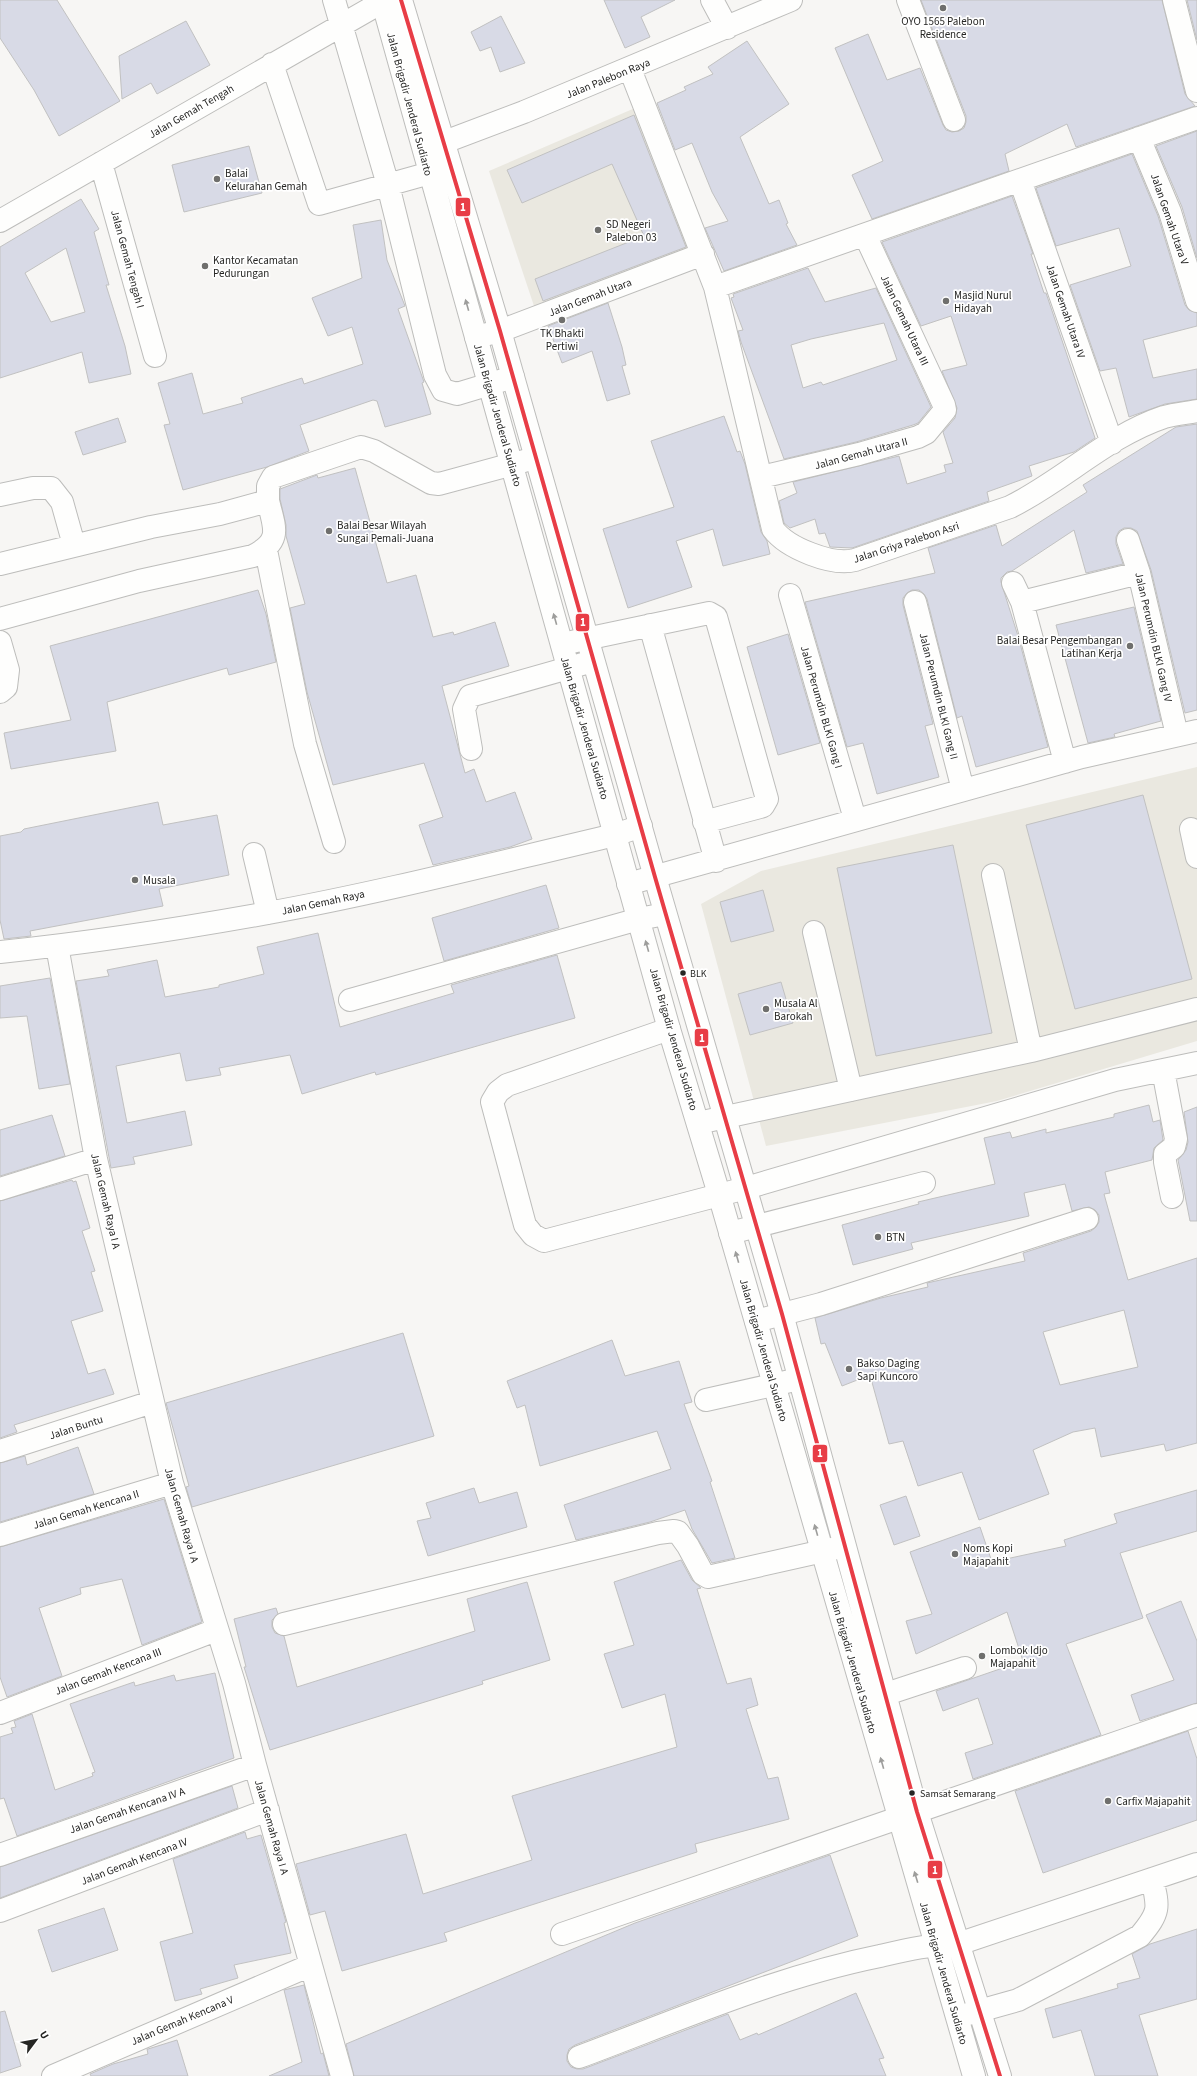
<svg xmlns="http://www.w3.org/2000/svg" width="1197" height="2076" font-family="'Source Sans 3',sans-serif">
<rect width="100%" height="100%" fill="#f7f6f4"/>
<path fill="#eae8e0" d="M 635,108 L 697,253 L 536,312 L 489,171 Z
M 1197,767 L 1197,1041 L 997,1101 L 766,1146 L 701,904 L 761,871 Z"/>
<path fill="#d8dae6" stroke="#c1c1c1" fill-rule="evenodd" d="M 0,0 L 57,0 L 120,101 L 59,136 L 34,90 L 0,38 Z
M 604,0 L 675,0 L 641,17 L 650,37 L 625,48 Z
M 921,0 L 1162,0 L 1185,94 L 1195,106 L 1076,147 L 1067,124 L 1005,154 L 1009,171 L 872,219 L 852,175 L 883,161 L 835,48 L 868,34 L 887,80 L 920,68 L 943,125 L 946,130 L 952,132 L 959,131 L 964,128 L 966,122 L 966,116 Z
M 1187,0 L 1197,0 L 1197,40 Z
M 501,16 L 525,63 L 500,72 L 491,47 L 480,51 L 471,32 Z
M 186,21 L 210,65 L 157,94 L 151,83 L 122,99 L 119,56 Z
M 747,41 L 789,104 L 740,137 L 769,204 L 779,200 L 788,223 L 786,224 L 797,245 L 724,271 L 705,228 L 728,221 L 712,192 L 692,143 L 675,150 L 657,103 L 686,90 L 684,87 L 713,74 L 708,67 Z
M 634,115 L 686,247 L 543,301 L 535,279 L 644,236 L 612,164 L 522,203 L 507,170 Z
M 1197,131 L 1197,258 L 1182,207 L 1156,146 Z
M 249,146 L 262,193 L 184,212 L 172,165 Z
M 1132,154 L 1158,216 L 1185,305 L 1189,310 L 1197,313 L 1197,326 L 1143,340 L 1153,378 L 1197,369 L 1197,399 L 1165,404 L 1129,417 L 1116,368 L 1100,371 L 1070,285 L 1131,266 L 1119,228 L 1056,246 L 1036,188 Z
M 1012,196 L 1033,254 L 1031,254 L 1044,293 L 1046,293 L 1095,438 L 1074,452 L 1029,466 L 1032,476 L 987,492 L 989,501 L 852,548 L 830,547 L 825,533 L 819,534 L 815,519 L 790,528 L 784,523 L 779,501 L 797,493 L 793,482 L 899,456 L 907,484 L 946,472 L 944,465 L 953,463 L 943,432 L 955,418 L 957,408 L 942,371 L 967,365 L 951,316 L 921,326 L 882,242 Z
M 81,199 L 99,229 L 94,232 L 109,285 L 106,285 L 125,346 L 131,374 L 89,383 L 82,352 L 0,378 L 0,247 ZM 66,248 L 85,312 L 51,322 L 25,273 Z
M 381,220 L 387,260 L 405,306 L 398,309 L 424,382 L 422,383 L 431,414 L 385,427 L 377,401 L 373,400 L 300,425 L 309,451 L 267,467 L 183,490 L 164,425 L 170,424 L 158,383 L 192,373 L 203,414 L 243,403 L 241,398 L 302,378 L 304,384 L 363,364 L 352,327 L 328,336 L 312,298 L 362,278 L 353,225 Z
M 808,268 L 825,302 L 876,288 L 931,407 L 918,423 L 913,425 L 856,442 L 784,459 L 741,342 L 738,331 L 743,330 L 731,298 L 734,297 L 733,294 ZM 884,323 L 897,360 L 823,385 L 821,382 L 803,388 L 791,345 L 811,339 Z
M 608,303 L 622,347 L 626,365 L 622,366 L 630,394 L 607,401 L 592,351 L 562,363 L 548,326 Z
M 724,416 L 737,452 L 740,451 L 745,464 L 761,532 L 767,541 L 770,554 L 723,566 L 713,529 L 676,541 L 692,587 L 628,608 L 603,529 L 674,507 L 651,441 Z
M 118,418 L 126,442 L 83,455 L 75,432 Z
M 1197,424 L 1197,710 L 1185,713 L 1151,570 L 1137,531 L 1131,528 L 1124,528 L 1119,531 L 1116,537 L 1116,544 L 1123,564 L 1086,573 L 1074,530 L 1012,571 L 1007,572 L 1001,578 L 1001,582 L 1018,636 L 1048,747 L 976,767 L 962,716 L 957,718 L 927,599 L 924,594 L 919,590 L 912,590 L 907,593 L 903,598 L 903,605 L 933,724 L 925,726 L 939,777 L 877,794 L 863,743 L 847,747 L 805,602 L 935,573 L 928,548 L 996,525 L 1002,546 L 1087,492 L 1083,485 L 1176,427 Z
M 355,468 L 387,583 L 416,575 L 433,637 L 453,632 L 454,635 L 495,622 L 509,666 L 442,686 L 465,773 L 474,769 L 486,802 L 515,792 L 532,839 L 510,847 L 433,865 L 419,825 L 443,817 L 424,763 L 333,785 L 307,692 L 290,608 L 305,604 L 286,536 L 286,525 L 280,499 L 280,489 L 317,475 L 318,478 Z
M 258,590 L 266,614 L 276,662 L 229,675 L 227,668 L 107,702 L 116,751 L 11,769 L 4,733 L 71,720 L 50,646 Z
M 1134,607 L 1161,721 L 1114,734 L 1115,737 L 1088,743 L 1056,625 Z
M 788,634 L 820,743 L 778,755 L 747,647 Z
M 1143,795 L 1192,979 L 1075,1009 L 1026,825 Z
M 158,802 L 163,825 L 217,815 L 229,875 L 159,889 L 163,906 L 30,931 L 31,936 L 4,939 L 0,920 L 0,836 L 21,832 L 24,829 Z
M 953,845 L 992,1033 L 876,1056 L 837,868 Z
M 546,885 L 559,928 L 444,961 L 432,918 Z
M 763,890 L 774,931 L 731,942 L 720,902 Z
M 318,933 L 340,1027 L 454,993 L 451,985 L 557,955 L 575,1018 L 376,1075 L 375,1072 L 302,1094 L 290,1055 L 219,1068 L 221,1075 L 186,1081 L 180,1053 L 116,1066 L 127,1123 L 185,1111 L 192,1145 L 133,1157 L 135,1164 L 111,1168 L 76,981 L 109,976 L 107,970 L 157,960 L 165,997 L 219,987 L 219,985 L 264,974 L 257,947 Z
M 50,978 L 70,1084 L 39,1089 L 27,1016 L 0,1018 L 0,986 Z
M 781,982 L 793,1023 L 750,1035 L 738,994 Z
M 1149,1105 L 1153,1122 L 1160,1120 L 1163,1140 L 1154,1148 L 1152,1160 L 1105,1172 L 1110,1193 L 1104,1194 L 1128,1280 L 1197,1258 L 1197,1443 L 1166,1451 L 1164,1444 L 1101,1457 L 1095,1428 L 1073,1432 L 1033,1450 L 1049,1494 L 979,1520 L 962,1472 L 918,1486 L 903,1441 L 889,1444 L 870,1375 L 842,1386 L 825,1343 L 821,1344 L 815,1318 L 881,1298 L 928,1287 L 927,1283 L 1025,1261 L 1023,1253 L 1091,1231 L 1096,1227 L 1099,1222 L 1099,1215 L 1095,1210 L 1089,1207 L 1072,1211 L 1065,1184 L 1024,1193 L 1029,1216 L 911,1243 L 913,1249 L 853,1265 L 842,1225 L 919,1204 L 918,1202 L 995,1184 L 984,1138 L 1010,1132 L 1012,1138 L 1046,1129 L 1046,1133 L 1114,1117 L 1114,1114 ZM 1124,1310 L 1138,1367 L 1060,1385 L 1043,1332 Z
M 1197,1107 L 1197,1221 L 1190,1221 L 1178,1160 L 1186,1150 L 1188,1142 L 1184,1112 Z
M 52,1115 L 65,1156 L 0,1176 L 0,1130 Z
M 72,1180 L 73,1182 L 76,1181 L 90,1228 L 82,1231 L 95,1271 L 91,1272 L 103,1311 L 71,1321 L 88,1374 L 105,1369 L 114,1394 L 14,1425 L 17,1432 L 0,1438 L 0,1201 Z
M 403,1333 L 434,1436 L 192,1507 L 186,1487 L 189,1486 L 166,1403 Z
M 612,1340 L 625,1376 L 679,1361 L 692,1402 L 684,1404 L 712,1481 L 710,1482 L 735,1558 L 712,1563 L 692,1529 L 685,1510 L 650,1522 L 576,1540 L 564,1505 L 671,1469 L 657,1431 L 540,1466 L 525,1405 L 517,1408 L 507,1381 Z
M 78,1447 L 94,1494 L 0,1522 L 0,1463 L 25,1456 L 27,1465 Z
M 474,1488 L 479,1503 L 517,1492 L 527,1527 L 428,1556 L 417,1521 L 431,1518 L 426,1503 Z
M 1197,1490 L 1197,1531 L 1120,1553 L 1143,1618 L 1066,1644 L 1101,1735 L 973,1779 L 965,1753 L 993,1744 L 978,1698 L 943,1711 L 936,1691 L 1023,1661 L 1007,1612 L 916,1654 L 906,1621 L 932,1614 L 910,1552 L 980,1527 L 992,1562 L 1066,1546 L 1064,1540 L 1117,1523 L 1114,1514 Z
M 906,1496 L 920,1536 L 894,1545 L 880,1505 Z
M 164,1499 L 202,1622 L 142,1645 L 122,1579 L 80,1588 L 81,1594 L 39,1608 L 62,1676 L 7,1697 L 0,1677 L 0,1547 Z
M 681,1560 L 692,1580 L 701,1588 L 697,1589 L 727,1684 L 751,1678 L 758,1705 L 746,1709 L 768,1779 L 778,1777 L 789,1819 L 695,1844 L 697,1852 L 444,1933 L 447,1941 L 342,1971 L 325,1911 L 310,1915 L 296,1864 L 406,1834 L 423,1894 L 532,1860 L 512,1796 L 677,1747 L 665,1694 L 622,1708 L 604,1654 L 634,1645 L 614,1582 Z
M 527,1582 L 550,1660 L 482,1681 L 483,1684 L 270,1750 L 244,1667 L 246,1667 L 234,1619 L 276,1608 L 278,1614 L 272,1620 L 272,1627 L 275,1633 L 284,1636 L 297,1687 L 475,1631 L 467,1599 Z
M 1181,1601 L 1197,1641 L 1197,1703 L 1140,1721 L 1131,1695 L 1174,1680 L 1146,1615 Z
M 215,1673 L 234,1758 L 17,1836 L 4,1798 L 0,1799 L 0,1737 L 13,1733 L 11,1728 L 16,1727 L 14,1721 L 32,1714 L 55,1790 L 93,1776 L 92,1773 L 95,1772 L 70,1704 L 134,1682 L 135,1686 L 174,1675 L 176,1681 Z
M 1188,1731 L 1197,1759 L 1197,1820 L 1043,1873 L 1015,1791 Z
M 232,1786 L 238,1808 L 0,1898 L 0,1867 Z
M 245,1832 L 247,1839 L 261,1835 L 286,1922 L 284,1923 L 291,1953 L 234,1965 L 238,1978 L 200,1989 L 202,1994 L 175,2001 L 160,1942 L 193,1933 L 173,1859 Z
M 830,1855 L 858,1936 L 575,2045 L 569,2049 L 567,2055 L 567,2061 L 571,2067 L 577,2069 L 583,2069 L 728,2014 L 740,2040 L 757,2033 L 758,2035 L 856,1993 L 884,2058 L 879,2059 L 886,2076 L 354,2076 L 346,2044 L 635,1923 Z
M 104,1908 L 118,1950 L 52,1972 L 38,1930 Z
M 1197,1929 L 1197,1999 L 1139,2015 L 1158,2076 L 1095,2076 L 1081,2030 L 1053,2038 L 1045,2009 L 1118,1988 L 1117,1984 L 1140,1978 L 1132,1954 L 1150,1944 Z
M 304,1985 L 321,2054 L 323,2053 L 329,2076 L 269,2076 L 302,2062 L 284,1990 Z
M 5,2011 L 21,2066 L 0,2073 L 0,2012 Z
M 177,2040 L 188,2076 L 91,2076 L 90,2074 L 113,2064 L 148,2054 L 147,2049 L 148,2049 Z"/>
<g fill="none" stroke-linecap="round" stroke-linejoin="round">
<defs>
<path id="minor" d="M 334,0 L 388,185 L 435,375 L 443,390 L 457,394 L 513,377
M 712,0 L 727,28
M 908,0 L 954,120
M 1174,0 L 1197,91
M 272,64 L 319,204 L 448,168
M 630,69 L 715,287 L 1197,118
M 1139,138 L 1170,212 L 1197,301
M 426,149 L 524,112 L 791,0
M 101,163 L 155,356
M 1020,180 L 1112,443
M 0,221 L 382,2 L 393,0
M 715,287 L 773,529 C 787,548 832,566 855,560 L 1010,507 C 1063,481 1107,436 1164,417 C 1174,414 1186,413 1197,411
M 476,337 L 500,331 L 703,254
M 761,477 L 859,454 L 918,437 L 926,433 L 945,410 L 944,405 L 865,235
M 0,495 L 33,488 L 51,488 L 62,502 L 74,545
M 1128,540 L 1139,573 L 1177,735
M 266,550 L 305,744 L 334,842
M 0,564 L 151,527 L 220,514 L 268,501 L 268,486 L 273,477 L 361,447 L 374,451 L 431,483 L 439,484 L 535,458
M 1013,583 L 1022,602 L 1065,762
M 790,595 L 855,819
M 915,602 L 963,790
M 1022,602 L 1139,573
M 0,619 L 139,581 L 253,556 C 282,541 275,529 268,501
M 650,625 L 716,861
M 0,642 L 8,670 L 6,687 L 0,692
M 562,644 L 709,613 L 716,617 L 767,799 L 763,806 L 760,807 L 704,822
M 471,749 L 464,709 L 470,696 L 593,661
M 1191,829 L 1197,857
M 254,854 L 268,913
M 993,875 L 1031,1051
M 628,884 L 1082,757 L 1197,731
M 814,932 L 851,1090
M 57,946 L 96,1159 L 172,1483 L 234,1683 L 255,1765 L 342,2076
M 0,952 C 89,943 179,929 268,913 C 384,892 499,862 615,835 L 641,826
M 350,1000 L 639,919 L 665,914
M 669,1029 L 507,1085 L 498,1092 L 492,1102 L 525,1225 L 533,1235 L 544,1241 L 746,1188 L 1115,1080 L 1197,1063
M 1163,1070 L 1176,1139 L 1174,1147 L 1165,1154 L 1165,1162 L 1172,1197
M 698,1123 L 1031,1051 L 1197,1009
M 0,1189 L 96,1159
M 730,1233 L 924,1183
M 756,1321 L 821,1304 L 1087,1219
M 706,1400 L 799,1379
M 0,1451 L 152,1402
M 0,1535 L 172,1483
M 284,1624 L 658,1533 L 674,1531 L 678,1532 L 688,1546 L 703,1574 L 708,1577 L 841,1547
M 868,1700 L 965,1668
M 0,1713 L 216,1630
M 0,1855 L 255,1765
M 0,1911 L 268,1810
M 562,1934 L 1197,1715
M 961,2016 L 1018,2000 L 1140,1936 C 1160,1912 1159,1908 1152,1879
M 579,2057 C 678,2020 776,1977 880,1956 C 906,1950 931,1944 958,1944 L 1197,1864
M 53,2076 L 311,1965"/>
<path id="major" d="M 382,0 L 669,1029 L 719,1194 L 974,2076
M 401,0 L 500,331 L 655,877 L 782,1314 L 917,1812 L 1000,2076"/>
</defs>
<use href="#minor" stroke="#bdbdbb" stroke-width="24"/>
<use href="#major" stroke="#bdbdbb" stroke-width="24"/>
<use href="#minor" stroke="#fefefd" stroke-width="22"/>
<use href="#major" stroke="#fefefd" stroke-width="22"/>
<defs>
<path id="bus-1" d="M 401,0 L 500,331 L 655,877 L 782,1314 L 917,1812 L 1000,2076"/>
</defs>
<use href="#bus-1" stroke="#fff" stroke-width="7"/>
<use href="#bus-1" stroke="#e83d46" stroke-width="4"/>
</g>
<defs><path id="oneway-solid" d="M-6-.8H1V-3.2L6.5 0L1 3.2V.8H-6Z"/></defs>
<g fill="#9d9d9b">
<use href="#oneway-solid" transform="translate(467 305) rotate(-106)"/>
<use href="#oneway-solid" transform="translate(555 619) rotate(-106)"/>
<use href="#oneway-solid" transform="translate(647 946) rotate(-106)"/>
<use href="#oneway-solid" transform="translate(737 1257) rotate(-106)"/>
<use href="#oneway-solid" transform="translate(816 1530) rotate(-106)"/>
<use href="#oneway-solid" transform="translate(882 1763) rotate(-106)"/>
<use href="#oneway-solid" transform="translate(916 1877) rotate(-107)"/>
</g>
<g fill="#6f6f6d" stroke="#fff" stroke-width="1.5">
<circle cx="943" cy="8" r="4"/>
<circle cx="217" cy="179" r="4"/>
<circle cx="598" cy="230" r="4"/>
<circle cx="205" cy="266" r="4"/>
<circle cx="946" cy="301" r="4"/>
<circle cx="562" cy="320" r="4"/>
<circle cx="329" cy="531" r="4"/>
<circle cx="1130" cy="646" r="4"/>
<circle cx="135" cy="880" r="4"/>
<circle cx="766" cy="1009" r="4"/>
<circle cx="878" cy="1237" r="4"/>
<circle cx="849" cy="1369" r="4"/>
<circle cx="955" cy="1554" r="4"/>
<circle cx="982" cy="1656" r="4"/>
<circle cx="1108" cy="1801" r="4"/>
</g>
<g fill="#262624" stroke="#fff" stroke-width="1.5">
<circle cx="683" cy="973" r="3.5"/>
<circle cx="912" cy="1793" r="3.5"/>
</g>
<g text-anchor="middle" stroke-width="3.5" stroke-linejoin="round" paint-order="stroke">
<g font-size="10" fill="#262624" stroke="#fff" text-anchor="start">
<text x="690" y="977">BLK</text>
<text x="920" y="1797">Samsat Semarang</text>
</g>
<g font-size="11" fill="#262624" stroke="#fff" text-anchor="start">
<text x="943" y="25" text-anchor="middle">OYO 1565 Palebon<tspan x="943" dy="13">Residence</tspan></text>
<text x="225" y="177">Balai<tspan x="225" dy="13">Kelurahan Gemah</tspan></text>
<text x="606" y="228">SD Negeri<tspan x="606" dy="13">Palebon 03</tspan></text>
<text x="213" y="264">Kantor Kecamatan<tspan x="213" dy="13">Pedurungan</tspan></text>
<text x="954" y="299">Masjid Nurul<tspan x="954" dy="13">Hidayah</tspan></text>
<text x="562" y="337" text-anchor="middle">TK Bhakti<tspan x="562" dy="13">Pertiwi</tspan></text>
<text x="337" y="529">Balai Besar Wilayah<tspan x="337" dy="13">Sungai Pemali-Juana</tspan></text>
<text x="1122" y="644" text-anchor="end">Balai Besar Pengembangan<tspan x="1122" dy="13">Latihan Kerja</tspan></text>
<text x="143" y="884">Musala</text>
<text x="774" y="1007">Musala Al<tspan x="774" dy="13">Barokah</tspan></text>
<text x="886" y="1241">BTN</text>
<text x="857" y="1367">Bakso Daging<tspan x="857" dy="13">Sapi Kuncoro</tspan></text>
<text x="963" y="1552">Noms Kopi<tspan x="963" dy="13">Majapahit</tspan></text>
<text x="990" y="1654">Lombok Idjo<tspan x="990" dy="13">Majapahit</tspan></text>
<text x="1116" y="1805">Carfix Majapahit</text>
</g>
<g font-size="11" fill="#262624" stroke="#fff">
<text transform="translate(608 78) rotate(-22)" y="4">Jalan Palebon Raya</text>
<text transform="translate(410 104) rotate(75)" y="4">Jalan Brigadir Jenderal Sudiarto</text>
<text transform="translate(191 111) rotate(-30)" y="4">Jalan Gemah Tengah</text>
<text transform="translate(1170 219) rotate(71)" y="4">Jalan Gemah Utara V</text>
<text transform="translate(128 259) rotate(75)" y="4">Jalan Gemah Tengah I</text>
<text transform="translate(590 297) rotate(-21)" y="4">Jalan Gemah Utara</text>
<text transform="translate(1066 311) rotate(71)" y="4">Jalan Gemah Utara IV</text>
<text transform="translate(905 320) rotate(65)" y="4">Jalan Gemah Utara III</text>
<text transform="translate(498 415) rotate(74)" y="4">Jalan Brigadir Jenderal Sudiarto</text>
<text transform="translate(861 453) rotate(-15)" y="4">Jalan Gemah Utara II</text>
<text transform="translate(906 542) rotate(-18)" y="4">Jalan Griya Palebon Asri</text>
<text transform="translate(1154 637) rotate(77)" y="4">Jalan Perumdin BLKI Gang IV</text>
<text transform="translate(939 696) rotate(76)" y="4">Jalan Perumdin BLKI Gang II</text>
<text transform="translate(822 707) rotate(74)" y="4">Jalan Perumdin BLKI Gang I</text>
<text transform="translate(585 728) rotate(74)" y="4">Jalan Brigadir Jenderal Sudiarto</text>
<text transform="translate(323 902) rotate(-12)" y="4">Jalan Gemah Raya</text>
<text transform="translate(674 1039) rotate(74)" y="4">Jalan Brigadir Jenderal Sudiarto</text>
<text transform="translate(106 1201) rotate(77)" y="4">Jalan Gemah Raya I A</text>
<text transform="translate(764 1350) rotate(74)" y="4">Jalan Brigadir Jenderal Sudiarto</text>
<text transform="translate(76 1427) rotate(-18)" y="4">Jalan Buntu</text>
<text transform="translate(86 1509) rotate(-17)" y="4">Jalan Gemah Kencana II</text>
<text transform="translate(182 1515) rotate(74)" y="4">Jalan Gemah Raya I A</text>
<text transform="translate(853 1662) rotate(74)" y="4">Jalan Brigadir Jenderal Sudiarto</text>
<text transform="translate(108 1671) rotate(-21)" y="4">Jalan Gemah Kencana III</text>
<text transform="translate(127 1810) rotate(-19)" y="4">Jalan Gemah Kencana IV A</text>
<text transform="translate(272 1827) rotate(74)" y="4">Jalan Gemah Raya I A</text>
<text transform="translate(134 1861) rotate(-21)" y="4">Jalan Gemah Kencana IV</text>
<text transform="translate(944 1973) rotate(74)" y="4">Jalan Brigadir Jenderal Sudiarto</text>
<text transform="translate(182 2020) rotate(-23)" y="4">Jalan Gemah Kencana V</text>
</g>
</g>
<g stroke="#fff" stroke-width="1.5">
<rect x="455" y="197" width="16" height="20" rx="4" fill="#e83d46"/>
<rect x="575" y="613" width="15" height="19" rx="4" fill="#e83d46"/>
<rect x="694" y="1028" width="15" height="19" rx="4" fill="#e83d46"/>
<rect x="812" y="1444" width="16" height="19" rx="4" fill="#e83d46"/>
<rect x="927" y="1860" width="16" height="19" rx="4" fill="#e83d46"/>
</g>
<g font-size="11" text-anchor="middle" font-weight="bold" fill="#fff">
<text x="463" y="211">1</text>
<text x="583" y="626">1</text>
<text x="702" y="1042">1</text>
<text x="820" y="1457">1</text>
<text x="935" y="1874">1</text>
</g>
<g transform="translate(36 2040) rotate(58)" stroke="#ffffff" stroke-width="3" paint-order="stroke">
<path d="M0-3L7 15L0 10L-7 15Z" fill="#262624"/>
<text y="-6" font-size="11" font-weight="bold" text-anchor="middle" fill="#262624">U</text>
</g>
</svg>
